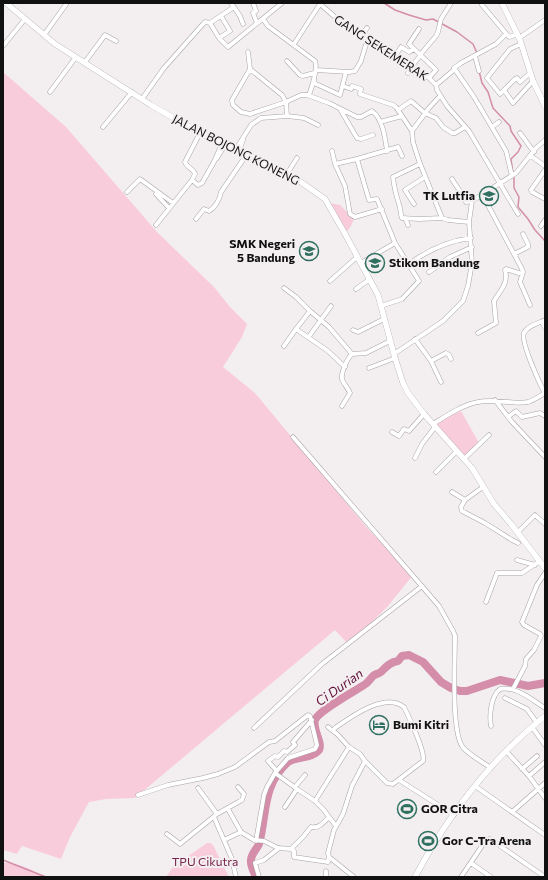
<svg xmlns="http://www.w3.org/2000/svg" width="548" height="880" font-family="Commissioner,sans-serif">
<rect width="100%" height="100%" fill="#f3eff0"/>
<path fill="#f9ccdc" d="M 3,72 L 66,127 L 157,232 L 214,287 L 230,307 L 247,324 L 242,337 L 223,367 L 255,393 L 368,529 L 413,575 L 388,606 L 349,645 L 335,630 L 135,798 L 106,799 L 89,802 L 70,837 L 61,859 L 22,846 L 17,854 L 3,850 Z
M 329,203 L 340,205 L 354,219 L 351,226 L 346,233 Z
M 461,411 L 479,443 L 465,457 L 432,422 Z
M 207,843 L 210,843 L 213,845 L 229,877 L 166,877 L 175,864 L 181,861 Z
M 3,863 C 16,862 33,869 43,877 L 3,877 Z"/>
<g fill="none" stroke-linecap="round" stroke-linejoin="round">
<path stroke="#d48ea9" stroke-width="1.5" d="M 384,3 L 395,10 L 409,15 L 426,20 L 433,19 L 457,32 L 473,44 L 477,53
M 479,71 L 482,83 L 488,92 L 493,108 L 510,126 L 511,131 L 521,146 L 518,152 L 511,159 L 513,173
M 514,177 L 514,188 L 519,197 L 518,207 L 528,219 L 535,230 L 545,241
M 3,860 L 46,877"/>
<path stroke="#d48ea9" stroke-width="8" d="M 256,877 C 254,872 250,865 251,860 C 251,854 257,849 259,844 C 267,814 262,785 288,762 C 297,756 312,759 319,750 C 323,743 312,729 315,720 C 318,711 355,691 364,685 C 368,683 370,679 373,676 C 375,674 378,674 381,672 C 386,667 390,662 398,661 L 402,656 L 409,655 L 423,662 L 441,682 L 451,688 L 460,691 L 467,691 L 500,680 L 528,686 L 545,683"/>
<defs>
<path id="street" d="M 231,3 L 240,16 L 243,24
M 253,3 L 256,11 L 253,13 L 257,23
M 319,3 L 343,24 L 386,53 L 429,78 L 436,85 L 437,90 L 447,106 L 469,131 L 518,214
M 482,5 L 509,37 L 518,34
M 263,19 L 268,26 L 315,61 C 318,68 312,87 309,95
M 210,23 L 219,38 L 228,47 L 282,3
M 419,29 L 409,44 L 436,70 L 429,78
M 506,34 L 496,44 L 461,63 L 454,68 L 474,97 L 506,151 L 512,176
M 44,35 L 67,3
M 361,36 L 367,28
M 219,38 L 230,31 L 221,16
M 519,38 L 545,20
M 294,44 L 320,4
M 521,44 L 510,49 L 487,78 L 500,94 L 515,79 L 517,78 L 520,82 L 530,73
M 3,46 L 25,19
M 248,52 L 250,69 L 282,95 L 286,102 L 287,116
M 420,55 L 436,36 L 438,32 L 441,19 L 451,3
M 475,56 L 479,71
M 394,58 L 401,47 L 409,52 L 414,49
M 287,61 L 300,75 L 303,76 L 314,73
M 85,62 L 105,35 L 116,41
M 250,69 L 232,100 L 233,105 L 241,112 L 250,114 L 286,102 L 301,95 L 307,95 L 329,103 L 357,117 L 361,117 L 372,111 C 383,119 385,138 387,151
M 316,70 L 349,72 L 355,71 L 361,61 L 367,41
M 408,73 L 411,67 L 420,56
M 314,80 L 314,83 L 340,95 L 346,72
M 436,85 L 455,69
M 343,86 L 351,89 L 352,86 L 361,89 L 360,94 L 393,105 L 396,107 L 412,131 L 413,142 L 419,161 L 442,218
M 504,90 L 513,103 L 533,81
M 50,92 L 76,57
M 142,99 L 164,68 L 203,24 L 205,22 L 210,23 L 234,7
M 340,109 L 357,138 L 361,139 L 373,135
M 398,110 L 411,101 L 425,113 L 436,118 L 443,127 L 452,133 L 455,133 L 465,127
M 380,122 L 402,116
M 103,127 L 132,92
M 492,127 L 499,122
M 412,131 L 429,108 L 440,96
M 520,133 L 534,152
M 236,149 L 251,125 L 261,118 L 287,116 L 304,118 L 318,125
M 239,151 L 243,140
M 332,151 L 335,164 L 345,186 L 350,214 L 355,217 L 382,209
M 531,156 L 545,166
M 217,158 L 225,145
M 357,159 L 398,147 L 402,156
M 335,164 L 357,159 L 369,200 L 377,199 L 395,243 L 419,281 L 402,299 L 381,306
M 420,164 L 393,177 C 394,187 396,195 399,204 C 401,209 400,213 402,218 L 419,219 L 442,218 L 448,220 L 469,222
M 545,170 L 531,190 L 532,192 L 545,199
M 287,174 L 297,158
M 452,179 C 457,188 463,194 466,202 L 472,201 L 516,173 L 536,148 L 545,140
M 192,180 L 195,174 C 194,169 187,168 185,162 L 200,133
M 127,192 L 140,179 L 173,203
M 156,194 L 169,208
M 482,194 L 522,269 L 523,272 L 520,282 L 530,305
M 414,204 L 405,190 L 425,177
M 405,218 L 408,225
M 196,219 L 204,209 L 209,211 C 215,208 220,199 221,192 L 247,154
M 156,225 L 192,180 L 198,185 L 202,183 L 215,160 L 222,143
M 541,226 L 545,220
M 514,254 L 528,247 L 528,244 L 523,234
M 361,263 L 395,243
M 409,264 C 428,250 447,241 471,238
M 429,272 L 450,257 L 472,247
M 330,281 L 357,257
M 284,288 L 296,297 L 310,311 L 296,329
M 356,289 L 370,279
M 310,311 L 329,327 L 352,354 C 347,359 341,372 342,379 C 343,383 348,388 350,393 L 342,406
M 542,322 L 545,328
M 353,330 L 358,332 L 384,319
M 478,333 L 496,323 L 494,301 C 500,291 509,283 505,270 L 506,269 L 522,274
M 310,335 L 331,306
M 415,339 L 431,361 L 441,382
M 284,346 L 296,329 L 328,351 L 345,367
M 352,354 L 366,353 L 390,341
M 394,354 L 443,321 L 463,301 L 468,286 L 472,263 L 469,222 L 472,201
M 431,361 L 446,353 L 449,355 L 451,359
M 369,368 L 395,358
M 545,394 C 540,384 520,341 524,333 C 527,326 539,323 545,320
M 495,400 L 512,422 L 545,457
M 508,417 L 516,411 L 522,417 L 540,413 L 545,416
M 433,424 C 446,416 462,405 478,402 C 495,398 512,405 528,402 C 534,400 540,396 545,393
M 392,432 L 399,436 L 404,429 L 409,431 L 424,414
M 293,437 L 439,606 L 453,631 L 455,636 C 455,660 451,728 462,746 C 466,753 484,763 491,768
M 415,458 L 422,444 L 435,427
M 464,459 L 489,435
M 436,472 L 457,451
M 452,492 L 465,500 L 483,487
M 465,500 L 461,507 L 462,511 L 485,523 L 512,540 L 518,543
M 518,532 L 535,515 L 545,524
M 517,560 L 535,565
M 486,602 L 497,573 L 522,573 L 540,561
M 513,689 L 525,666 L 526,659 L 534,650 L 541,636 L 540,634 L 524,625 L 522,622 L 537,585 L 545,573
M 505,698 L 527,709 L 537,723
M 491,726 C 489,715 491,696 500,689 C 517,686 532,700 545,708
M 328,727 L 337,734 L 349,747 L 360,754 L 365,761 L 387,783 L 393,784 L 423,761 C 426,753 409,717 404,707 C 385,692 352,716 335,728
M 532,727 L 545,745
M 254,728 L 322,664 L 422,586
M 506,751 L 529,776 L 545,798
M 522,769 L 537,756
M 276,770 L 268,761 L 275,756 L 278,757 L 284,751 L 287,752 L 295,745 L 293,742 L 312,720
M 275,773 L 297,789 L 315,801 L 323,809 L 336,826
M 529,776 L 545,762
M 399,780 L 454,815
M 475,786 L 545,835
M 295,787 L 305,775
M 198,788 L 217,814
M 138,795 L 168,785 L 203,778 L 218,774 L 235,767 L 269,742 L 275,741 L 308,715 L 310,716 L 317,745 L 315,749 L 288,758 L 275,773 L 267,787 L 264,795 L 256,841
M 315,801 L 349,747
M 285,807 L 297,789
M 228,809 L 241,832 L 254,840 L 264,841 L 278,848 L 291,849 L 303,837 L 311,827 C 319,829 324,822 329,817
M 512,812 L 545,783
M 214,817 L 232,859 L 236,877
M 167,834 L 180,844 L 217,814 L 242,800 L 244,794 L 238,787
M 224,840 L 241,832
M 291,849 L 294,851 L 294,857 L 328,862 L 329,857
M 329,857 L 328,853 L 334,830 L 343,814 L 352,786 L 365,761
M 329,857 L 354,877
M 471,863 L 491,877
M 326,871 L 326,877
M 259,877 L 255,863 L 264,860 L 279,848
M 461,877 L 486,840 L 490,839 L 545,877"/>
<path id="secondary" d="M 6,3 L 55,44 L 151,105 L 200,133 L 273,167 L 298,180 L 325,199 L 344,232 L 378,295 L 395,358 L 403,383 L 408,393 L 424,414 L 472,468 L 494,504 L 511,524 L 545,568
M 502,3 L 520,40 L 533,81 L 545,106
M 415,877 C 447,817 491,759 545,716"/>
</defs>
<use href="#street" stroke="#a7a3a4" stroke-width="5"/>
<use href="#secondary" stroke="#a7a3a4" stroke-width="6"/>
<use href="#street" stroke="#fff" stroke-width="4"/>
<use href="#secondary" stroke="#fff" stroke-width="5.5"/>
</g>
<defs>
<symbol id="school-ring" viewBox="-11 -11 22 22"><circle r="9.5" fill="#f3eff0" stroke="#2f7060" stroke-width="1.5"/><path d="M0-5L7-2L0 1L-7-2ZM-4 1L0 2.5L4 1V4Q0 6-4 4Z" fill="#2f7060"/></symbol>
<symbol id="university-ring" viewBox="-11 -11 22 22"><circle r="9.5" fill="#f3eff0" stroke="#2f7060" stroke-width="1.5"/><path d="M0-5L7-2L0 1L-7-2ZM-4 1L0 2.5L4 1V4Q0 6-4 4Z" fill="#2f7060"/></symbol>
<symbol id="hotel-ring" viewBox="-11 -11 22 22"><circle r="9.5" fill="#f3eff0" stroke="#2f7060" stroke-width="1.5"/><path d="M-6-4.5h1.5V1H6V5H4.5V3h-9V5H-6ZM-4 0a1.8 1.8 0 1 1 3.6 0ZM.5 0V-2.5h3Q6-2.5 6 0Z" fill="#2f7060"/></symbol>
<symbol id="stadium-ring" viewBox="-11 -11 22 22"><circle r="9.5" fill="#f3eff0" stroke="#2f7060" stroke-width="1.5"/><path d="M0-5a6.5 5 0 1 0 0 10a6.5 5 0 1 0 0-10ZM-3.5-1.8h7v3.6h-7Z" fill="#2f7060"/></symbol>
</defs>
<g fill-rule="evenodd">
<use href="#school-ring" x="478" y="185" width="22" height="22"/>
<use href="#school-ring" x="298" y="240" width="22" height="22"/>
<use href="#university-ring" x="364" y="252" width="22" height="22"/>
<use href="#hotel-ring" x="368" y="714" width="22" height="22"/>
<use href="#stadium-ring" x="396" y="798" width="22" height="22"/>
<use href="#stadium-ring" x="417" y="830" width="22" height="22"/>
</g>
<g text-anchor="middle" stroke-width="4" stroke-linejoin="round" paint-order="stroke">
<g font-size="12" fill="#121112" stroke="#f3eff0">
<text transform="translate(381 48) rotate(33)" y="4">GANG SEKEMERAK</text>
<text transform="translate(236 150) rotate(27)" y="4">JALAN BOJONG KONENG</text>
</g>
<g font-size="12" font-weight="bold" fill="#121112" stroke="#f3eff0" text-anchor="start">
<text x="475" y="200" text-anchor="end">TK Lutfia</text>
<text x="295" y="248" text-anchor="end">SMK Negeri<tspan x="295" dy="14">5 Bandung</tspan></text>
<text x="389" y="267">Stikom Bandung</text>
<text x="393" y="729">Bumi Kitri</text>
<text x="421" y="813">GOR Citra</text>
<text x="442" y="845">Gor C-Tra Arena</text>
</g>
<g font-size="12" fill="#77244c" stroke="#f3eff0">
<text x="205" y="866">TPU Cikutra</text>
</g>
<g font-size="13" font-style="italic" fill="#620f3a" stroke="#f3eff0">
<text transform="translate(339 687) rotate(-35)" y="5">Ci Durian</text>
</g>
</g>
<rect width="548" height="880" fill="none" stroke="#121112" stroke-width="8"/>
</svg>
